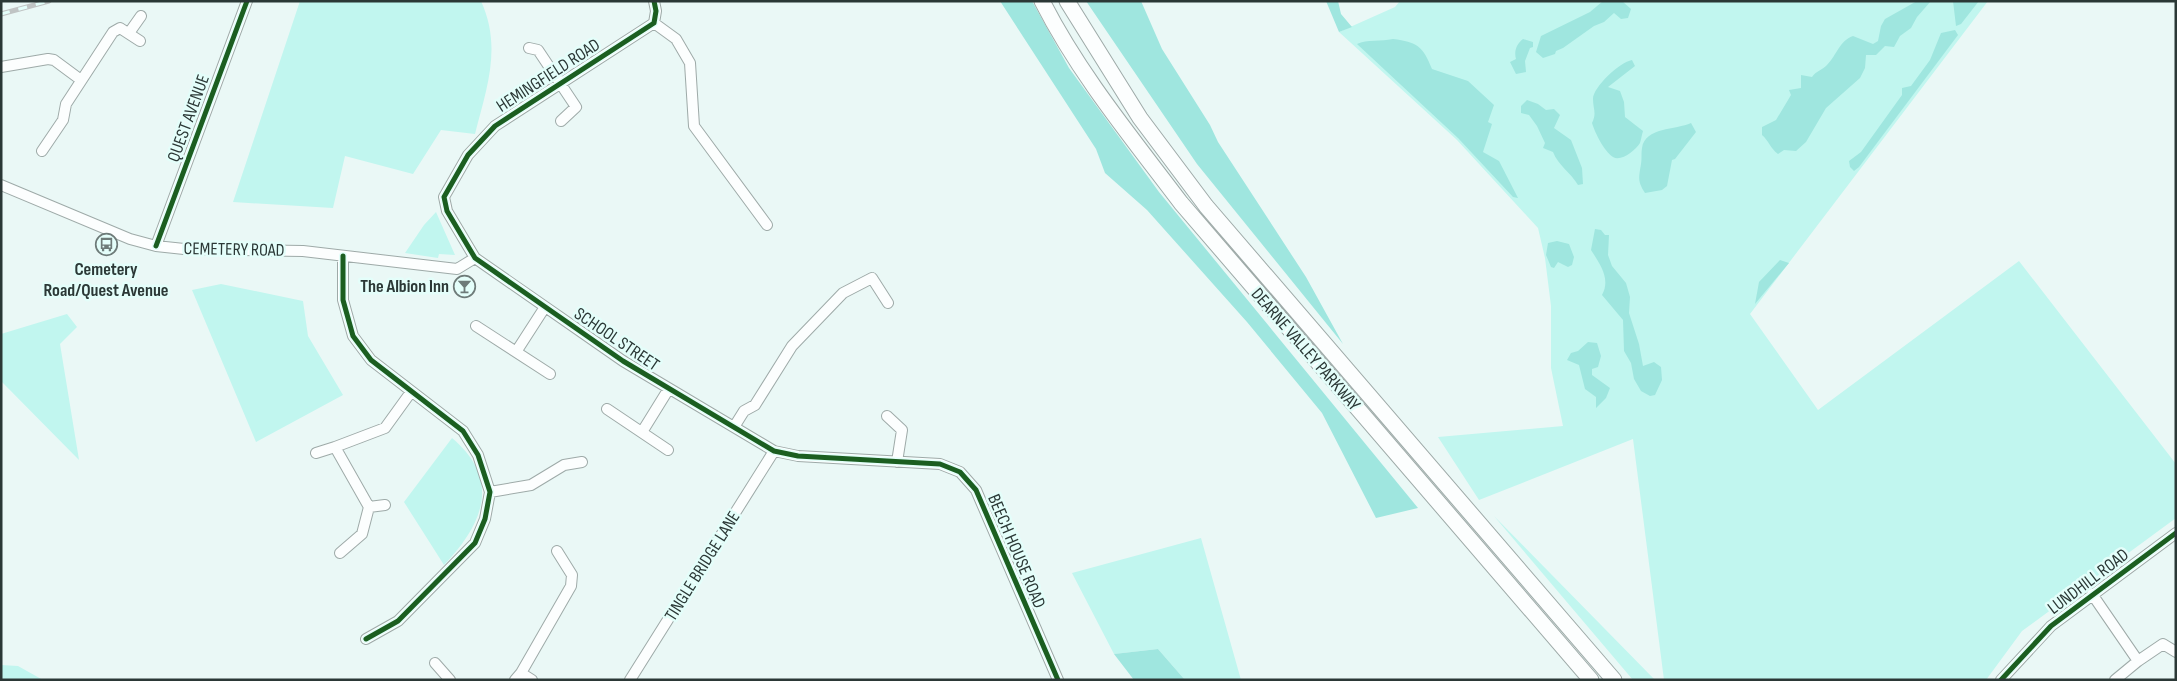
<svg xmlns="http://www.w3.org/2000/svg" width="2177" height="681" font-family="'Sofia Sans Condensed',sans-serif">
<rect width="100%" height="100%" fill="#eaf8f6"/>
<path fill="#c1f6ef" d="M 300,1 L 481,1 C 502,47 487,87 475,134 L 441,130 L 413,174 L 345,156 L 333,208 L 233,202 Z
M 1400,1 L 1988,1 L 1750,314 L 1818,410 L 2019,261 L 2176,464 L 2176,518 L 2022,631 L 1986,680 L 1664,680 L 1633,439 L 1479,500 L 1438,437 L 1563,426 L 1551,368 L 1551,306 L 1545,258 L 1538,228 L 1457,140 L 1339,32 L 1395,7 Z
M 436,212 L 455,255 L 439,254 L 438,258 L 405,253 L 424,225 Z
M 221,284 L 303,301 L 308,336 L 343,395 L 256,442 L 192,290 Z
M 67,314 L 77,327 L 60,344 L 79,460 L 1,381 L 1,334 Z
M 452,438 C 502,480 483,524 444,565 L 404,502 Z
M 1494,516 L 1655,680 L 1633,680 Z
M 1201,538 L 1241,680 L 1185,680 L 1158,649 L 1114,654 L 1072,573 Z
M 1,665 L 18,666 L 43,680 L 1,680 Z"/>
<path fill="#9fe6df" d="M 1000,1 L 1032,1 L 1069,68 L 1159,192 L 1418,508 L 1376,518 L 1322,413 L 1247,322 L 1147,210 L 1105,173 L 1096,149 Z
M 1086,1 L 1141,1 L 1162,49 L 1210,125 L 1218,142 L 1306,277 L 1343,344 L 1197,164 Z
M 1326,1 L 1338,1 L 1341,14 L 1352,27 L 1339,32 Z
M 1603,1 L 1622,1 L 1631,9 L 1628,18 L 1621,19 L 1614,13 L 1604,22 L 1594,26 L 1563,48 L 1556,51 L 1555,54 L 1543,58 L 1536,52 L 1541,36 L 1590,12 Z
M 1917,1 L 1931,1 L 1917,17 L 1911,28 L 1900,36 L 1894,47 L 1885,46 L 1876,55 L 1866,55 L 1865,68 L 1860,78 L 1826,108 L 1806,142 L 1796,151 L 1784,150 L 1778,154 C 1770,148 1769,141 1762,135 L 1762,127 L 1776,120 L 1791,95 L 1789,90 L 1801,88 L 1801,75 L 1812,77 C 1816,71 1822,70 1827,65 C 1837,55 1839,41 1853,36 L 1873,44 L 1878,41 L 1881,26 L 1885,19 Z
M 1953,1 L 1979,1 L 1961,24 L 1956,26 Z
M 1955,30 L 1958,35 L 1859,167 L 1854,171 L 1850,167 L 1849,161 L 1861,152 L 1902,95 L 1902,88 L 1911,86 L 1930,60 L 1941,33 Z
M 1393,39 C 1417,42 1423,46 1432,69 L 1468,81 L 1494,105 L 1488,122 L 1492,124 L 1483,152 L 1499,161 L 1518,198 L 1513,197 L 1458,138 L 1357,44 C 1367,39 1381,42 1393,39 Z
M 1523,39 L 1533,42 L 1533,47 L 1530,48 L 1525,61 L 1526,72 L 1516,74 L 1510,62 L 1516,59 C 1514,52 1516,44 1523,39 Z
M 1632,60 L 1635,66 L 1608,87 L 1620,91 L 1624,102 L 1625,117 L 1643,131 C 1642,134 1641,140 1640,143 C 1636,150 1621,162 1613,157 C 1604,151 1595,133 1592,123 C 1597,113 1593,109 1593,99 C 1593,87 1620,62 1632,60 Z
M 1527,100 L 1538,104 L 1546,110 L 1554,109 L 1560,115 L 1554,128 L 1571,140 L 1582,168 L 1583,184 L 1578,185 C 1571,173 1558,165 1553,152 L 1543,148 L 1545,143 L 1537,126 L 1529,115 L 1521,113 L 1521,106 Z
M 1691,123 L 1696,132 L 1675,159 L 1672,160 L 1667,186 L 1662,190 L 1645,193 C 1637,181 1639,177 1641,164 C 1642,159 1641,153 1642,148 C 1645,127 1676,130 1691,123 Z
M 1595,229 L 1601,230 L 1605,235 L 1609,235 L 1608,255 L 1612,266 L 1626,283 L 1630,297 L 1629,313 L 1639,344 L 1643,366 L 1654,362 L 1661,367 L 1662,380 L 1655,395 L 1650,396 L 1641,391 L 1634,379 L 1631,363 L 1624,351 L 1623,320 L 1602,295 C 1611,279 1600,264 1591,250 Z
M 1557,241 L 1569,244 L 1574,257 L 1572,265 L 1568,267 L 1558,262 L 1554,268 L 1551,267 L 1546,255 L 1548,243 Z
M 1780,260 L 1789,263 L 1755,304 L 1759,282 Z
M 1588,342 L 1597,343 L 1601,356 L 1598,367 L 1592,369 L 1592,375 L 1610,388 L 1606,398 L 1596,408 L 1596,397 L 1585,389 L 1579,365 L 1567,360 L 1571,353 L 1578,351 Z
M 1158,649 L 1185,680 L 1134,680 L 1114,654 Z"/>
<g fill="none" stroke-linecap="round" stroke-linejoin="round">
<defs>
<path id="minor" d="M 654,1 L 656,11 L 654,23 L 495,126 L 468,155 L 444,197 L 447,211 L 475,258 L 623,361 L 774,451 L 798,456 L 940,464 L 960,472 L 976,490 L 1058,680
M 654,23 L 676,39 L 690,63 L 694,126 L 767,225
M 129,33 L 141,16
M 529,48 L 538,50 L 576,107 L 561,121
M 1,67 L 48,59 L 54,60 L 81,80
M 42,151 L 63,120 L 66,104 L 113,32 L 120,28 L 140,41
M 1,185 L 130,239 L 156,246 L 184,249 L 303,251 L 457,269 L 475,258
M 156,246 L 247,1
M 343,256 L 343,300 L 353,336 L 371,360 L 463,431 L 478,455 L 490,492 L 485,519 L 475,543 L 398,621 L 366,639
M 476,326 L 550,374
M 516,352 L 545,307
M 607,409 L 668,450
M 887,416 L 902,430 L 897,462
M 734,427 L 744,411 L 755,405 L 792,346 L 843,293 L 872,278 L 888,303
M 642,432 L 668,390
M 316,453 L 335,447
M 490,492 L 531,485 L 564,465 L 582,462
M 369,507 L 385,505
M 340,553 L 362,534 L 369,507 L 335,447 L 385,428 L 411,392
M 2092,594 L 2138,661 L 2115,680
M 2138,661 L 2163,644 L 2176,652
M 435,663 L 450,680
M 521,673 L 532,680
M 515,680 L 521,673 L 571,586 L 572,575 L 557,551
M 630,680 L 774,451
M 2001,680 L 2051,626 L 2176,533"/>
<path id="highway" d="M 1042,1 C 1079,74 1132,138 1181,203 L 1591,680
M 1067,1 L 1140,118 L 1206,206 L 1614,680"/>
</defs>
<use href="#minor" stroke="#9eaaa8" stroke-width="12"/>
<use href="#highway" stroke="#9eaaa8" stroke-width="17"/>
<use href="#minor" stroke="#fcfefe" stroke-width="10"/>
<use href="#highway" stroke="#fcfefe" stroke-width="15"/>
<defs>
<path id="rail" d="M 1,14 L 49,1"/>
</defs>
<use href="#rail" stroke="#c0c4c4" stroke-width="5"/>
<use href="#rail" stroke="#e4fefa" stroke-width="3" stroke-dasharray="9" stroke-linecap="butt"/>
<defs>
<path id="cycleway" d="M 654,1 L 656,11 L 654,23 L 495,126 L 468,155 L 444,197 L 447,211 L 475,258 L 623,361 L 774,451 L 798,456 L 940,464 L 960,472 L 976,490 L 1058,680
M 156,246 L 247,1
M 343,256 L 343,300 L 353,336 L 371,360 L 463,431 L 478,455 L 490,492 L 485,519 L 475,543 L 398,621 L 366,639
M 2001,680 L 2051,626 L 2176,533"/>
</defs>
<use href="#cycleway" stroke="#e4fefa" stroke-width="8"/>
<use href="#cycleway" stroke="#1b5e20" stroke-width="5"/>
</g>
<defs>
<symbol id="bus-ring" viewBox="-11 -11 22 22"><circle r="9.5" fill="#e4fefa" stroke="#6e7b79" stroke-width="1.5"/><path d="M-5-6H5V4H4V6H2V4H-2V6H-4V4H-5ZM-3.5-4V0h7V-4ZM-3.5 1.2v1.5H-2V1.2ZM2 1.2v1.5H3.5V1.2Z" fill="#6e7b79"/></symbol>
<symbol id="bar-ring" viewBox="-11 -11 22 22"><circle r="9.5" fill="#e4fefa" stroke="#6e7b79" stroke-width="1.5"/><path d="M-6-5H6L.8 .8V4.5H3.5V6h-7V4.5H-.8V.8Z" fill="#6e7b79"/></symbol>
</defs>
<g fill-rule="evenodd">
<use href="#bus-ring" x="94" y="232" width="25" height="25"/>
<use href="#bar-ring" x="452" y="274" width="25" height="25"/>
</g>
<g text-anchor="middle" stroke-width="5" stroke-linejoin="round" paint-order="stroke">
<g font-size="18" fill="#2b3836" stroke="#e4fefa">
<text transform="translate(548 75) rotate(-33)" y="6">HEMINGFIELD ROAD</text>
<text transform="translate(188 118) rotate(-70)" y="6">QUEST AVENUE</text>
<text transform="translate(234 249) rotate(1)" y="6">CEMETERY ROAD</text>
<text transform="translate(617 339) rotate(34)" y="6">SCHOOL STREET</text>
<text transform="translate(1306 349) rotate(49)" y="6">DEARNE VALLEY PARKWAY</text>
<text transform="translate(1017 551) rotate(67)" y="6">BEECH HOUSE ROAD</text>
<text transform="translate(702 566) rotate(-58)" y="6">TINGLE BRIDGE LANE</text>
<text transform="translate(2088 581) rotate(-37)" y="6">LUNDHILL ROAD</text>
</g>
<g font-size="18" font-weight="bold" fill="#2b3836" stroke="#e4fefa">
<text x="106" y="275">Cemetery<tspan x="106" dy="21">Road/Quest Avenue</tspan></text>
<text x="449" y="292" text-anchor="end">The Albion Inn</text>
</g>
</g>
<rect width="2177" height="681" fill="none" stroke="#2b3836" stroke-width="5"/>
</svg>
